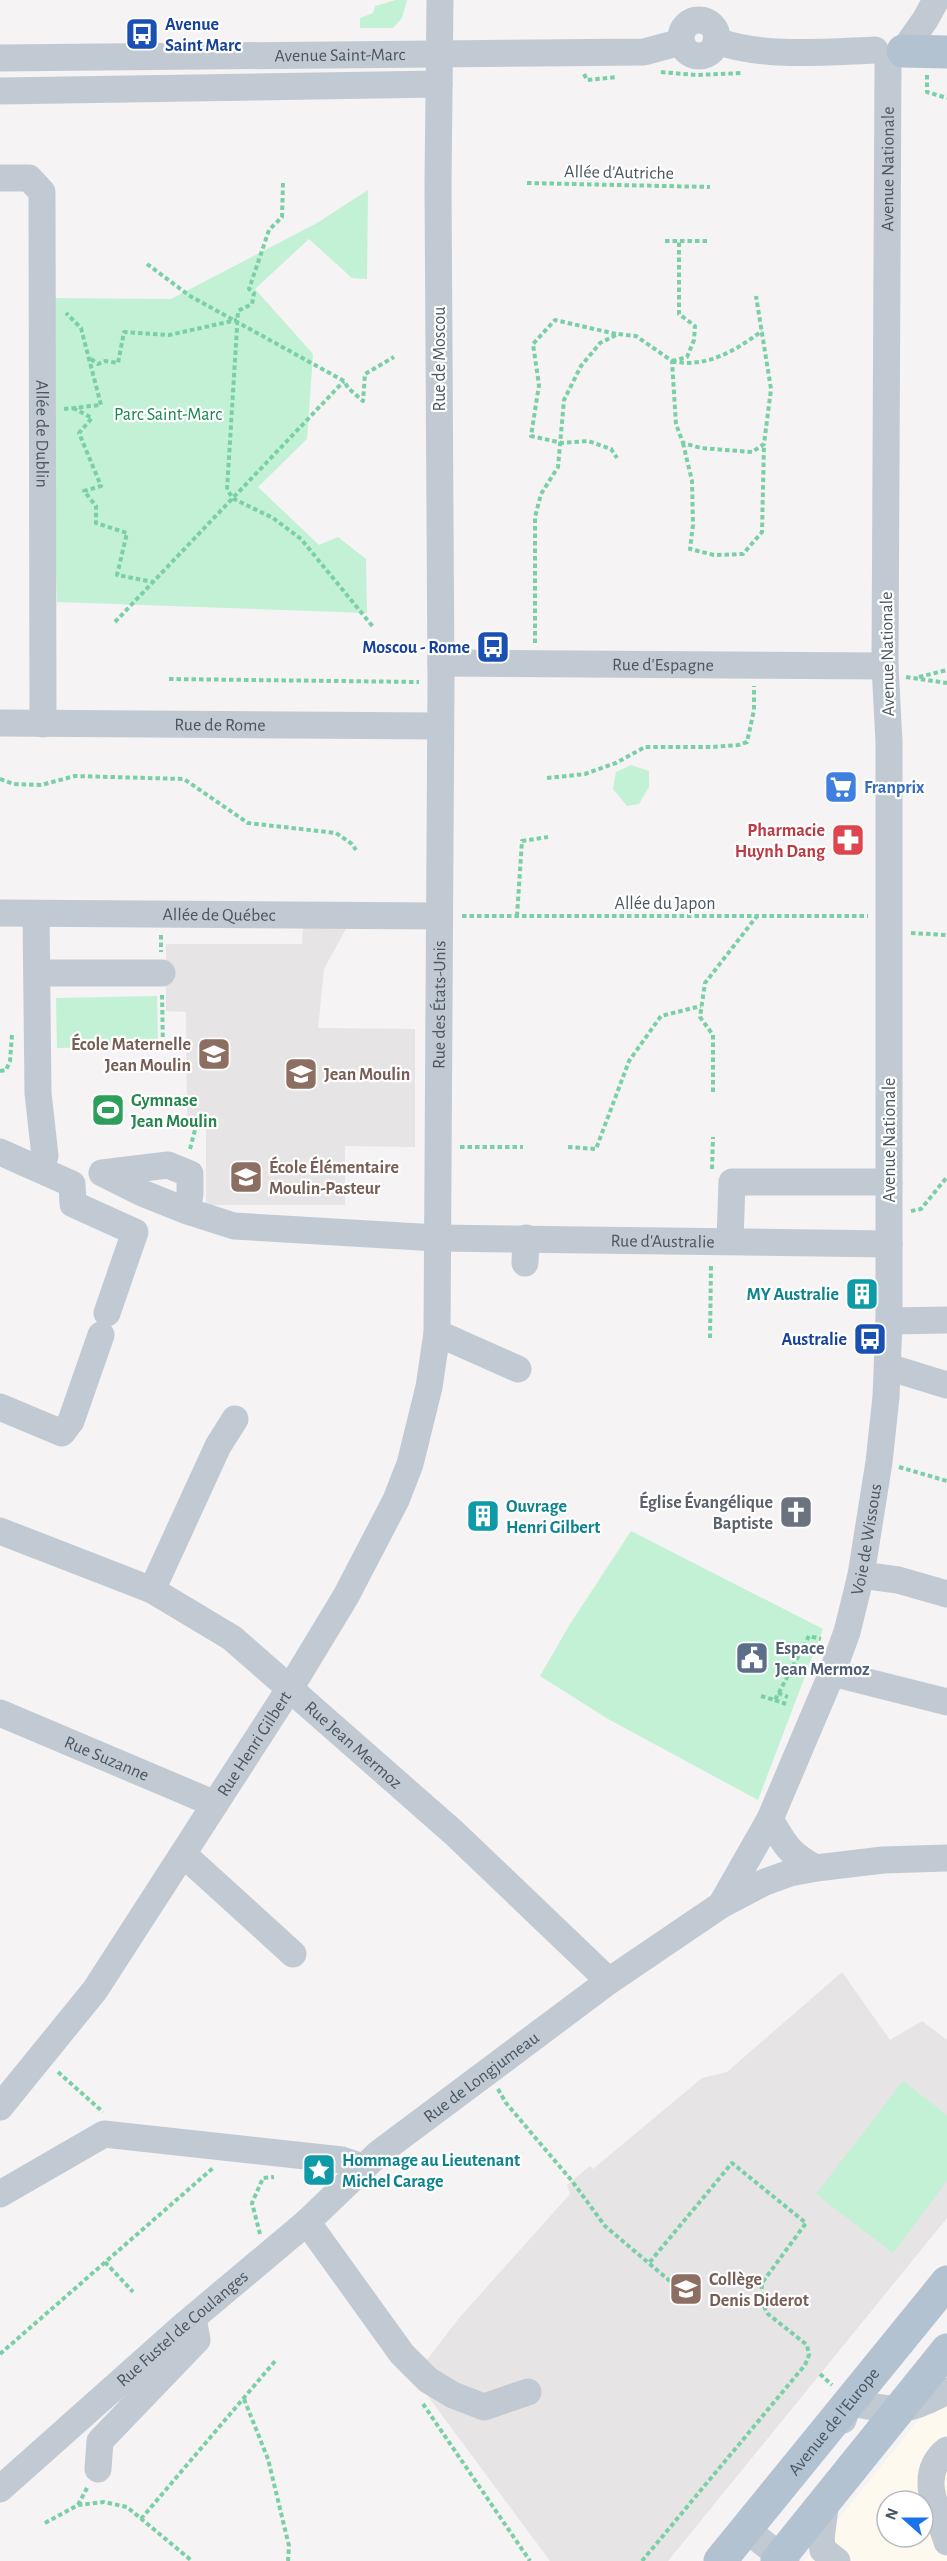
<svg xmlns="http://www.w3.org/2000/svg" width="947" height="2561" font-family="'Alegreya Sans',sans-serif">
<rect width="100%" height="100%" fill="#f5f3f3"/>
<path fill="#fdf9ef" fill-rule="evenodd" d="M 947,2401 L 947,2561 L 804,2561 L 920,2418 ZM 887,2501 L 923,2501 L 923,2537 L 887,2537 Z"/>
<path fill="#e6e4e5" d="M 348,925 L 324,969 L 318,1028 L 415,1029 L 415,1147 L 345,1146 L 345,1205 L 206,1205 L 206,1121 L 187,1120 L 186,1012 L 166,1011 L 166,944 L 302,944 L 303,926 Z
M 842,1972 L 890,2040 L 922,2021 L 947,2040 L 947,2218 L 668,2561 L 550,2561 L 421,2387 L 425,2362 L 460,2317 L 570,2194 L 567,2185 L 590,2166 L 593,2169 L 702,2078 L 727,2072 Z"/>
<path fill="#c3f1d5" d="M 396,0 L 407,0 L 402,18 L 393,28 L 360,28 L 360,18 L 373,13 L 375,6 Z
M 368,190 L 367,279 L 352,278 L 309,239 L 255,289 L 313,354 L 307,439 L 258,487 L 319,545 L 338,537 L 366,559 L 367,613 L 57,602 L 48,298 L 171,299 L 317,223 Z
M 631,765 L 649,771 L 649,787 L 639,804 L 627,806 L 613,789 L 616,772 Z
M 157,996 L 158,1046 L 57,1048 L 56,998 Z
M 631,1531 L 823,1629 L 758,1800 L 608,1719 L 540,1676 L 570,1624 Z
M 903,2081 L 947,2115 L 947,2181 L 893,2253 L 816,2194 Z"/>
<g fill="none" stroke-linecap="round" stroke-linejoin="round">
<path stroke="#7ad0a6" stroke-width="4" stroke-dasharray="4.5 3" stroke-linecap="butt" d="M 661,72 L 696,75 L 743,73
M 584,74 L 587,80 L 617,77
M 927,75 L 927,92 L 947,98
M 283,183 L 282,217 L 269,230 L 249,289 L 254,293 L 252,304 L 238,311 L 227,490 L 234,499 L 273,518 L 301,539 L 374,628
M 527,183 L 710,187
M 665,241 L 708,241
M 147,264 L 190,296 L 344,381 L 348,388 L 363,401 L 365,374 L 394,357
M 616,334 L 555,320 L 533,344 L 539,385 L 531,436 L 562,443 L 588,441 L 611,449 L 617,458
M 91,359 L 98,364 L 105,361 L 118,363 L 124,332 L 169,335 L 237,320
M 672,361 L 687,357 L 694,340 L 695,326 L 679,314 L 679,241
M 672,361 C 706,369 736,350 762,331
M 73,408 L 92,418 L 79,433 L 101,486 L 84,491 L 96,506 L 96,523 L 127,533 L 117,575 L 153,582
M 64,409 L 101,405 L 81,328 L 66,313
M 683,443 L 692,481 L 693,525 L 690,549 L 714,555 L 743,554 L 762,532 L 764,444
M 115,622 L 344,381
M 535,643 L 535,517 L 541,494 L 558,467 L 564,400 L 581,366 L 600,343 L 618,334 L 636,336 L 672,361 L 676,424 L 683,443 L 701,448 L 752,452 L 764,444 L 771,389 L 756,296
M 906,677 L 947,683
M 919,677 L 947,670
M 169,679 L 419,682
M 547,778 L 585,774 L 616,763 L 645,747 L 712,747 L 738,745 L 747,742 L 754,710 L 754,686
M 0,779 L 14,784 L 41,785 L 75,776 L 184,779 L 248,823 L 336,833 L 352,844 L 356,850
M 462,916 L 868,916
M 517,916 L 522,841 L 548,837
M 911,933 L 947,935
M 161,935 L 161,952
M 162,995 L 163,1046
M 0,1071 L 6,1070 L 10,1061 L 12,1035
M 713,1092 L 713,1035 L 700,1017 L 705,983 L 757,916
M 460,1147 L 523,1147
M 568,1147 L 596,1149 L 629,1061 L 661,1016 L 701,1006
M 190,1149 L 196,1126
M 712,1169 L 713,1137
M 911,1211 L 921,1209 L 947,1177
M 710,1338 L 711,1264
M 899,1467 L 947,1481
M 778,1693 L 788,1697
M 761,1696 L 775,1700 L 809,1636 L 821,1639
M 775,1700 L 786,1704
M 58,2072 L 103,2112
M 498,2089 L 506,2103 L 572,2181 L 605,2226 L 671,2282
M 260,2234 L 252,2203 L 263,2178 L 274,2177
M 105,2262 L 133,2292
M 0,2354 L 213,2168
M 820,2374 L 832,2385
M 244,2399 L 268,2459 L 289,2546 L 288,2561
M 423,2404 L 530,2561
M 78,2505 L 87,2488
M 141,2519 L 276,2360
M 45,2523 L 78,2505 L 104,2502 L 127,2507 L 192,2561
M 642,2561 L 805,2365 L 809,2355 L 807,2345 L 768,2314 L 761,2301 L 762,2283 L 806,2223 L 732,2163 L 649,2263"/>
<g stroke="#c1cad2" stroke-width="27">
<circle cx="699" cy="38" r="18"/>
<path d="M 716,41 C 765,58 824,52 875,50"/>
<path d="M 903,51 L 925,20 L 936,0"/>
<path id="s1" d="M 0,58 L 644,52 L 681,42"/>
<path d="M 0,91 L 439,84"/>
<path id="s2" d="M 0,178 L 29,178 L 42,192 L 43,724"/>
<path id="s3" d="M 441,663 L 885,666"/>
<path id="s4" d="M 0,723 L 440,726"/>
<path id="s5" d="M 0,913 L 439,916"/>
<path d="M 36,914 L 38,1093 L 45,1156"/>
<path d="M 37,973 L 162,973"/>
<path d="M 0,1152 L 72,1184 L 73,1204 L 135,1232 L 107,1313"/>
<path id="s6" d="M 187,1211 L 142,1193 L 102,1173 L 168,1165 L 190,1174 L 190,1194 L 187,1211 L 234,1226 L 437,1238 L 889,1244"/>
<path d="M 730,1241 L 732,1182 L 889,1182"/>
<path d="M 525,1263 L 526,1238"/>
<path d="M 889,1321 L 947,1320"/>
<path d="M 437,1333 L 518,1369"/>
<path d="M 888,1367 L 947,1385"/>
<path d="M 0,1407 L 62,1433 L 71,1421 L 101,1335"/>
<path id="s7" d="M 0,1531 L 152,1590 L 232,1638 L 453,1832 L 609,1981"/>
<path d="M 861,1575 L 898,1580 L 947,1594"/>
<path d="M 152,1590 L 218,1446 L 235,1419"/>
<path d="M 832,1673 L 947,1702"/>
<path id="s8" d="M 0,1713 L 215,1804"/>
<path d="M 770,1819 C 784,1844 790,1855 816,1868"/>
<path d="M 183,1854 L 293,1954"/>
<path id="s9" d="M 721,1905 L 770,1819 L 832,1673 L 847,1632 L 861,1575 L 879,1462 L 886,1397 L 889,1321 L 889,742 L 885,666 L 888,65"/>
<path id="s10" d="M 0,2107 L 95,1990 L 297,1677 L 346,1596 L 396,1500 L 410,1464 L 429,1387 L 437,1333 L 441,682 L 438,184 L 440,0"/>
<path d="M 0,2194 L 104,2134 L 342,2160 L 363,2167"/>
<path d="M 307,2222 L 402,2354 L 428,2380 L 453,2395 L 484,2407 L 528,2392"/>
<path d="M 843,2420 L 849,2403 C 897,2410 903,2415 947,2391"/>
<path d="M 947,2450 C 916,2474 938,2511 947,2542"/>
<path d="M 98,2469 L 100,2441 L 197,2340 L 193,2318"/>
<path id="s11" d="M 0,2489 L 182,2327 L 307,2222 L 379,2153 L 609,1981 L 721,1905 L 765,1882 L 790,1873 L 816,1868 L 883,1860 L 947,1858"/>
<path d="M 826,2500 L 821,2539 L 823,2550 L 837,2561"/>
<path d="M 746,2529 L 786,2561"/>
</g>
<g stroke="#b3c2d1" stroke-width="33">
<path d="M 903,51 L 947,52"/>
<path id="s12" d="M 720,2561 L 947,2282"/>
<path d="M 777,2561 L 947,2350"/>
</g>
</g>
<defs>
<symbol id="bus-square" viewBox="-11 -11 22 22"><rect x="-9" y="-9" width="18" height="18" rx="4" fill="#1a4fb4" stroke="#fff"/><path d="M-5-6H5V4H4V6H2V4H-2V6H-4V4H-5ZM-3.5-4V0h7V-4ZM-3.5 1.2v1.5H-2V1.2ZM2 1.2v1.5H3.5V1.2Z" fill="#fff"/></symbol>
<symbol id="supermarket-square" viewBox="-11 -11 22 22"><rect x="-9" y="-9" width="18" height="18" rx="4" fill="#3f7fe0" stroke="#fff"/><path d="M-6-5.5h2.5l.6 2H6L4.5 2H-2.5L-4.4-4H-6ZM-1.5 3.2a1.3 1.3 0 1 0 .1 0ZM3 3.2a1.3 1.3 0 1 0 .1 0Z" fill="#fff"/></symbol>
<symbol id="pharmacy-square" viewBox="-11 -11 22 22"><rect x="-9" y="-9" width="18" height="18" rx="4" fill="#e0444e" stroke="#fff"/><path d="M-2-6h4v4h4v4h-4v4h-4v-4h-4v-4h4Z" fill="#fff"/></symbol>
<symbol id="school-square" viewBox="-11 -11 22 22"><rect x="-9" y="-9" width="18" height="18" rx="4" fill="#8d6e63" stroke="#fff"/><path d="M0-5L7-2L0 1L-7-2ZM-4 1L0 2.5L4 1V4Q0 6-4 4Z" fill="#fff"/></symbol>
<symbol id="stadium-square" viewBox="-11 -11 22 22"><rect x="-9" y="-9" width="18" height="18" rx="4" fill="#2e9e5b" stroke="#fff"/><path d="M0-5a6.5 5 0 1 0 0 10a6.5 5 0 1 0 0-10ZM-3.5-1.8h7v3.6h-7Z" fill="#fff"/></symbol>
<symbol id="building-square" viewBox="-11 -11 22 22"><rect x="-9" y="-9" width="18" height="18" rx="4" fill="#0f9aa8" stroke="#fff"/><path d="M-4-6H4V6H1V3H-1V6H-4ZM-2.5-4.3h1.7v1.8h-1.7ZM.8-4.3h1.7v1.8H.8ZM-2.5-1h1.7V.8h-1.7ZM.8-1h1.7V.8H.8Z" fill="#fff"/></symbol>
<symbol id="church-square" viewBox="-11 -11 22 22"><rect x="-9" y="-9" width="18" height="18" rx="4" fill="#6b7280" stroke="#fff"/><path d="M-1.2-6h2.4v3.5h3.3v2.4h-3.3V6h-2.4V-.1h-3.3v-2.4h3.3Z" fill="#fff"/></symbol>
<symbol id="civic-square" viewBox="-11 -11 22 22"><rect x="-9" y="-9" width="18" height="18" rx="4" fill="#5c6f8a" stroke="#fff"/><path d="M-.6-6.5H3V-4.5H.6V-3L4-1V1h2V6H-6V1h2V-1L-.6-3ZM-1.2 2.5V6h2.4V2.5Z" fill="#fff"/></symbol>
<symbol id="sight-square" viewBox="-11 -11 22 22"><rect x="-9" y="-9" width="18" height="18" rx="4" fill="#0f9aa8" stroke="#fff"/><path d="M0-6L1.8-2.2L6-1.7L2.9 1.2L3.7 5.4L0 3.3L-3.7 5.4L-2.9 1.2L-6-1.7L-1.8-2.2Z" fill="#fff"/></symbol>
</defs>
<g fill-rule="evenodd">
<use href="#bus-square" x="123" y="15" width="38" height="38"/>
<use href="#bus-square" x="474" y="628" width="38" height="38"/>
<use href="#supermarket-square" x="822" y="768" width="38" height="38"/>
<use href="#pharmacy-square" x="829" y="821" width="38" height="38"/>
<use href="#school-square" x="195" y="1035" width="38" height="38"/>
<use href="#school-square" x="282" y="1055" width="38" height="38"/>
<use href="#stadium-square" x="89" y="1091" width="38" height="38"/>
<use href="#school-square" x="227" y="1158" width="38" height="38"/>
<use href="#building-square" x="843" y="1275" width="38" height="38"/>
<use href="#bus-square" x="851" y="1320" width="38" height="38"/>
<use href="#church-square" x="777" y="1493" width="38" height="38"/>
<use href="#building-square" x="464" y="1497" width="38" height="38"/>
<use href="#civic-square" x="733" y="1639" width="38" height="38"/>
<use href="#sight-square" x="300" y="2151" width="38" height="38"/>
<use href="#school-square" x="667" y="2270" width="38" height="38"/>
</g>
<g text-anchor="middle" stroke-width="4.5" stroke-linejoin="round" paint-order="stroke">
<g font-size="18" font-weight="bold" fill="#164399" stroke="#fff" text-anchor="end">
<text x="165" y="30" text-anchor="start">Avenue<tspan x="165" dy="21">Saint Marc</tspan></text>
<text x="470" y="653">Moscou - Rome</text>
<text x="847" y="1345">Australie</text>
</g>
<g font-size="18" fill="#4a5661" stroke="#fff">
<text dy="6" stroke="none"><textPath href="#s1" startOffset="340">Avenue Saint-Marc</textPath></text>
<text dy="6" stroke="none"><textPath href="#s9" startOffset="1768">Avenue Nationale</textPath></text>
<text transform="translate(619 172) rotate(1)" y="6">Allée d'Autriche</text>
<text transform="translate(439 359) rotate(-90)" y="6">Rue de Moscou</text>
<text dy="6" stroke="none"><textPath href="#s2" startOffset="290">Allée de Dublin</textPath></text>
<text transform="translate(887 654) rotate(-91)" y="6">Avenue Nationale</text>
<text dy="6" stroke="none"><textPath href="#s3" startOffset="222">Rue d'Espagne</textPath></text>
<text dy="6" stroke="none"><textPath href="#s4" startOffset="220">Rue de Rome</textPath></text>
<text x="665" y="909">Allée du Japon</text>
<text dy="6" stroke="none"><textPath href="#s5" startOffset="219">Allée de Québec</textPath></text>
<text dy="6" stroke="none"><textPath href="#s10" startOffset="1227">Rue des États-Unis</textPath></text>
<text transform="translate(889 1140) rotate(-90)" y="6">Avenue Nationale</text>
<text dy="6" stroke="none"><textPath href="#s6" startOffset="699">Rue d'Australie</textPath></text>
<text dy="6" stroke="none"><textPath href="#s9" startOffset="396">Voie de Wissous</textPath></text>
<text dy="6" stroke="none"><textPath href="#s10" startOffset="444">Rue Henri Gilbert</textPath></text>
<text dy="6" stroke="none"><textPath href="#s7" startOffset="418">Rue Jean Mermoz</textPath></text>
<text dy="6" stroke="none"><textPath href="#s8" startOffset="116">Rue Suzanne</textPath></text>
<text dy="6" stroke="none"><textPath href="#s11" startOffset="634">Rue de Longjumeau</textPath></text>
<text dy="6" stroke="none"><textPath href="#s11" startOffset="243">Rue Fustel de Coulanges</textPath></text>
<text dy="6" stroke="none"><textPath href="#s12" startOffset="180">Avenue de l'Europe</textPath></text>
</g>
<g font-size="18" fill="#17864f" stroke="#fff">
<text x="168" y="420">Parc Saint-Marc</text>
</g>
<g font-size="18" font-weight="bold" fill="#366cbe" stroke="#fff" text-anchor="start">
<text x="864" y="793">Franprix</text>
</g>
<g font-size="18" font-weight="bold" fill="#be3a42" stroke="#fff" text-anchor="end">
<text x="825" y="836">Pharmacie<tspan x="825" dy="21">Huynh Dang</tspan></text>
</g>
<g font-size="18" font-weight="bold" fill="#785e54" stroke="#fff" text-anchor="start">
<text x="191" y="1050" text-anchor="end">École Maternelle<tspan x="191" dy="21">Jean Moulin</tspan></text>
<text x="324" y="1080">Jean Moulin</text>
<text x="269" y="1173">École Élémentaire<tspan x="269" dy="21">Moulin-Pasteur</tspan></text>
<text x="709" y="2285">Collège<tspan x="709" dy="21">Denis Diderot</tspan></text>
</g>
<g font-size="18" font-weight="bold" fill="#27864d" stroke="#fff" text-anchor="start">
<text x="131" y="1106">Gymnase<tspan x="131" dy="21">Jean Moulin</tspan></text>
</g>
<g font-size="18" font-weight="bold" fill="#0d838f" stroke="#fff" text-anchor="start">
<text x="839" y="1300" text-anchor="end">MY Australie</text>
<text x="506" y="1512">Ouvrage<tspan x="506" dy="21">Henri Gilbert</tspan></text>
<text x="342" y="2166">Hommage au Lieutenant<tspan x="342" dy="21">Michel Carage</tspan></text>
</g>
<g font-size="18" font-weight="bold" fill="#5b616d" stroke="#fff" text-anchor="end">
<text x="773" y="1508">Église Évangélique<tspan x="773" dy="21">Baptiste</tspan></text>
</g>
<g font-size="18" font-weight="bold" fill="#4e5e75" stroke="#fff" text-anchor="start">
<text x="775" y="1654">Espace<tspan x="775" dy="21">Jean Mermoz</tspan></text>
</g>
</g>
<g transform="translate(905 2519) rotate(291)"><circle r="28" fill="#ffffff" stroke="#b7bbc0" stroke-width="1.5"/>
<path d="M0-4.5L10 22L0 15L-10 22Z" fill="#1a73e8"/>
<text y="-9" font-size="16" font-weight="bold" text-anchor="middle" fill="#4a5661">N</text>
</g>
</svg>
